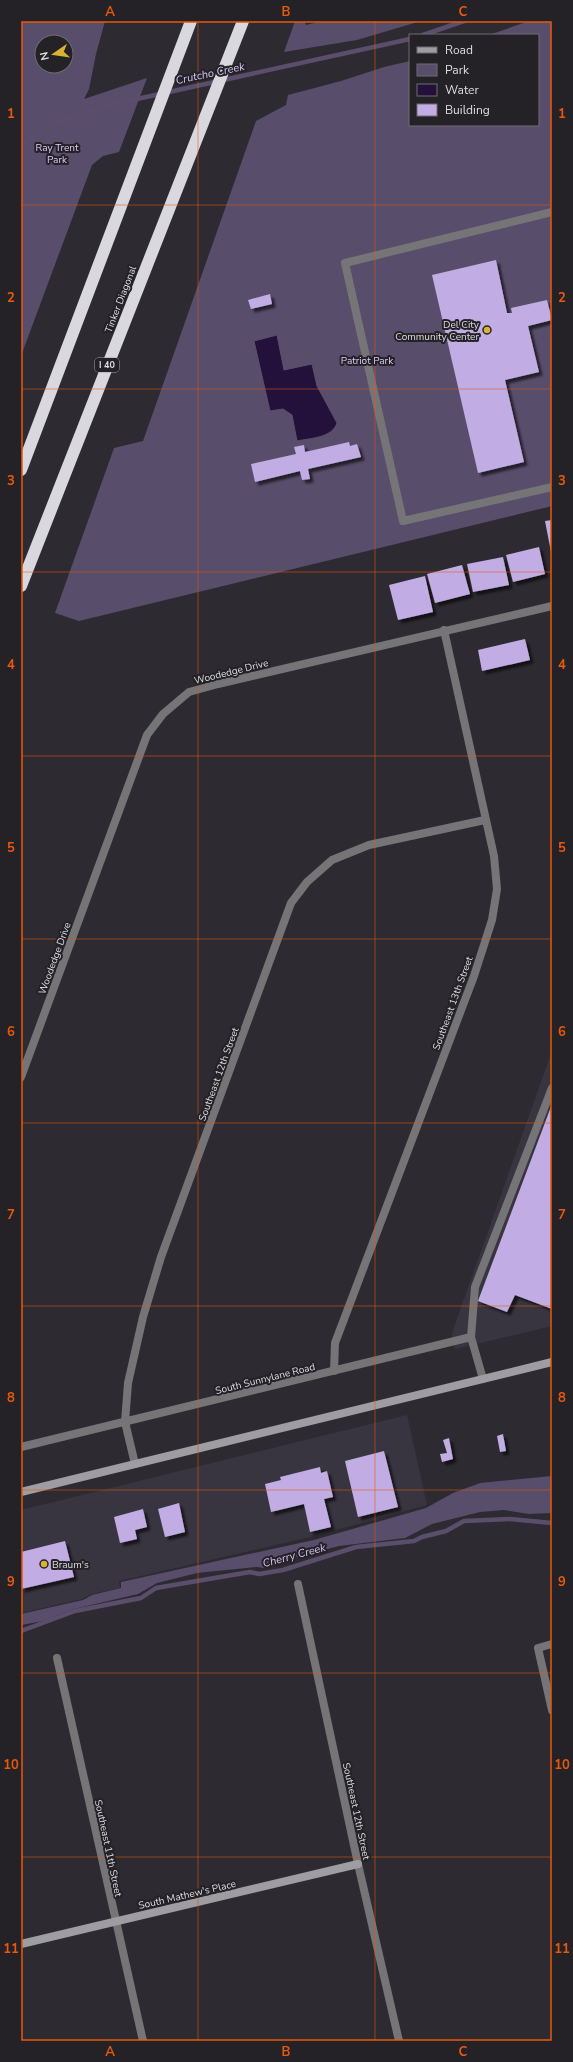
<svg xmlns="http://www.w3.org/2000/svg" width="573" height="2062" font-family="'Nunito Sans',sans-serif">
<defs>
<filter id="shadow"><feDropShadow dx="3.5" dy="3.5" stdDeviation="1" flood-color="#0009"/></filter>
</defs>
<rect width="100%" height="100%" fill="#2d2b31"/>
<path fill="#393540" d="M 552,1051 L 552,1326 L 455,1349 L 452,1333 Z
M 407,1415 L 427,1505 L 310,1537 L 119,1581 L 120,1588 L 91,1594 L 82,1599 L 21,1613 L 21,1510 Z"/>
<path fill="#584d6b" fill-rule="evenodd" d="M 21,21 L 105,21 L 96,54 L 89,89 L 84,99 L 147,78 L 119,152 L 103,156 L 92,165 L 21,356 ZM 42,42 L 66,42 L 66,66 L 42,66 Z
M 295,21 L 304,21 L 306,25 L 322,21 L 421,21 L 357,40 L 284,52 Z
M 529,21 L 552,21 L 552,506 L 79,621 L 55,613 L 114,448 L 143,441 L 256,121 L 286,105 L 288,95 L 341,81 L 384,67 L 410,61 L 410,125 L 538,125 L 538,35 L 489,35 Z
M 552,1476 L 552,1513 L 529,1514 L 504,1510 L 480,1512 L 432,1524 L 405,1538 L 339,1546 L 281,1561 L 275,1566 L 264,1568 L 257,1567 L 197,1573 L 157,1583 L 138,1594 L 74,1609 L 43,1621 L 21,1625 L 21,1614 L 83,1600 L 92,1595 L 121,1588 L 121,1582 L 314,1540 L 426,1508 L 453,1493 L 480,1483 Z"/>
<path fill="#23103b" stroke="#5b4e6c" d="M 277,335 L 284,370 L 312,364 L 317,386 L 337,423 C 332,438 311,438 297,441 L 292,415 L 283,409 L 270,411 L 254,341 Z"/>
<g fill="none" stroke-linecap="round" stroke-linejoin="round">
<path stroke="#5b4e6c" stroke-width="4.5" d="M 423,35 L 464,21
M 21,146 C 49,121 100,104 137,99 L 410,39
M 21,1631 L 75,1611 L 141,1598 L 156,1588 L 250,1572 L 259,1574 L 283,1570 L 356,1547 L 414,1541 L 422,1537 L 446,1531 L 464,1521 L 510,1519 L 552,1523"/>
</g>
<path fill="#c1ade4" filter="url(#shadow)" d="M 496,260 L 507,313 L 512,313 L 511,308 L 547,300 L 552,320 L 528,326 L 539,372 L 505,380 L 524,462 L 478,473 L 432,275 Z
M 270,294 L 272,304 L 251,309 L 248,300 Z
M 349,442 L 350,446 L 357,444 L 361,457 L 308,469 L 310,479 L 302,480 L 300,471 L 255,482 L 251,464 L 296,454 L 294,447 L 304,445 L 305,452 Z
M 552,520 L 552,552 L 551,552 L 545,521 Z
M 539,547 L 545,574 L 513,582 L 506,555 Z
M 503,557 L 509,585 L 473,592 L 467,564 Z
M 462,565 L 470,594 L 435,603 L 427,574 Z
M 425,576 L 433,612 L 398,620 L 389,585 Z
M 525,639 L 530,660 L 482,671 L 478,650 Z
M 552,1104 L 552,1309 L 515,1295 L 507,1312 L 478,1301 Z
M 503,1434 L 506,1451 L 500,1452 L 497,1436 Z
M 449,1438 L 453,1459 L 442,1462 L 440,1454 L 447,1453 L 443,1440 Z
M 384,1451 L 398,1507 L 358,1517 L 345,1461 Z
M 320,1467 L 321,1473 L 327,1471 L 333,1497 L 324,1499 L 331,1527 L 310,1532 L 304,1504 L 271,1512 L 265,1484 L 281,1480 L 280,1477 Z
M 179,1503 L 185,1532 L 165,1537 L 158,1509 Z
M 143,1509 L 147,1527 L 135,1530 L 137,1539 L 120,1543 L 114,1517 Z
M 65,1541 L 74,1577 L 21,1589 L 21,1552 Z"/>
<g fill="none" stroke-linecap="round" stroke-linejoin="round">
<path stroke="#757477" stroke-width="8" d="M 552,212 L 345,263 L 403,521 L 552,487
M 471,1337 L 475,1287 L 552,1088"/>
<path stroke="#757477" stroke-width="8" d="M 21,1077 L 147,735 L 163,714 L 189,692 L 218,684 L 552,606
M 334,1371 L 335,1343 L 474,976 L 492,920 L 497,889 L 494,856 L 444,630
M 21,1447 L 471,1337 L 483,1379
M 135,1464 L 125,1422 L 128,1383 L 143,1317 L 161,1257 L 291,903 L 307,882 L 332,860 L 369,845 L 485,820
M 298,1584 L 358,1864 L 399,2041
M 552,1644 L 538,1648 L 552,1710
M 57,1658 L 143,2041"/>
<path stroke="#9e9da1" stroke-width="8" d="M 21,1492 L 552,1362
M 21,1944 L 358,1864"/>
<path stroke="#dad8df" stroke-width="12" d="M 21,470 L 191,21
M 21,586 L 243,21"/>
</g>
<path fill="none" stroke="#e8590c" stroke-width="1" stroke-opacity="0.55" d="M 198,21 L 198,2041M 375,21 L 375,2041M 21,205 L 552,205M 21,389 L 552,389M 21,572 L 552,572M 21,756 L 552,756M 21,939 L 552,939M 21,1123 L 552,1123M 21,1306 L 552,1306M 21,1490 L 552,1490M 21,1673 L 552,1673M 21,1857 L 552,1857"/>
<g fill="#dab333" stroke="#242227" stroke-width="1.5">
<circle cx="487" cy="330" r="4"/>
<circle cx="44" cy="1564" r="4"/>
</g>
<g text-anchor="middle" stroke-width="4" stroke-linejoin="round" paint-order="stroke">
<rect fill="#242227" stroke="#a6a5a8" stroke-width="1" x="95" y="358" width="24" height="14" rx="3"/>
<g font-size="9" font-weight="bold" fill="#dedde0">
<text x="107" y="368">I 40</text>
</g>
<g font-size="10" fill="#ddcdfc" stroke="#242227">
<text x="57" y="151">Ray Trent<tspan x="57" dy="12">Park</tspan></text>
<text x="367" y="364">Patriot Park</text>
</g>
<g font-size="10" fill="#dedde0" stroke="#242227">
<text transform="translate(120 299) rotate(-69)" y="4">Tinker Diagonal</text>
<text transform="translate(231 671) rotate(-14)" y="4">Woodedge Drive</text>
<text transform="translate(54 958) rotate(-70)" y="4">Woodedge Drive</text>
<text transform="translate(452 1003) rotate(-70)" y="4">Southeast 13th Street</text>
<text transform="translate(218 1074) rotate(-70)" y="4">Southeast 12th Street</text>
<text transform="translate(265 1378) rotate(-14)" y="4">South Sunnylane Road</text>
<text transform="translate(357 1811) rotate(78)" y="4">Southeast 12th Street</text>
<text transform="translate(109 1848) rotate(78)" y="4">Southeast 11th Street</text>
<text transform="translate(187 1894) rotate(-13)" y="4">South Mathew's Place</text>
</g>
<g font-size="10" fill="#dedde0" stroke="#242227" text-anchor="end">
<text x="479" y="328">Del City<tspan x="479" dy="12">Community Center</tspan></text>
<text x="52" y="1568" text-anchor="start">Braum's</text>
</g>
<g font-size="11" font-style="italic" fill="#d7c6f5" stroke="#242227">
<text transform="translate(210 73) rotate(-12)" y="4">Crutcho Creek</text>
<text transform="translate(294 1555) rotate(-15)" y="4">Cherry Creek</text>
</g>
</g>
<rect width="573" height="2062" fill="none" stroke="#242227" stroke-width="44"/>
<rect x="409" y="34" width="130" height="92" fill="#242227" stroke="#6e6d71"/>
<rect x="417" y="47" width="20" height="6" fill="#9e9da1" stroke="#6e6d71"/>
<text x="445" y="54" font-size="12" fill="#dedde0">Road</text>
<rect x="417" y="64" width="20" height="12" fill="#584d6b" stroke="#6e6d71"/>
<text x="445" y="74" font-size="12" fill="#dedde0">Park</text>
<rect x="417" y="84" width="20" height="12" fill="#23103b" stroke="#6e6d71"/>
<text x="445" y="94" font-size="12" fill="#dedde0">Water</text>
<rect x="417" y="104" width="20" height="12" fill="#c1ade4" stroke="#6e6d71"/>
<text x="445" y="114" font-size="12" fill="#dedde0">Building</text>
<g transform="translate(54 54) rotate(257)"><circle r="19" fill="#242227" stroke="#6e6d71"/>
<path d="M0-3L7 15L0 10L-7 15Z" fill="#dab333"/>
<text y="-6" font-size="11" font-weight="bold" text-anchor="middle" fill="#dedde0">N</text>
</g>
<rect x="22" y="22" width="529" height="2018" fill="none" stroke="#e8590c" stroke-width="1.5"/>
<g font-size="13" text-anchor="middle" font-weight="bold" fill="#e8590c">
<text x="110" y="16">A</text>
<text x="286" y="16">B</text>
<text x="463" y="16">C</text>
<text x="11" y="118">1</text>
<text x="562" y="118">1</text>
<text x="11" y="302">2</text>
<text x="562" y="302">2</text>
<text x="11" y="485">3</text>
<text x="562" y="485">3</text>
<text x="11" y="669">4</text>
<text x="562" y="669">4</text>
<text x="11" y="852">5</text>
<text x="562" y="852">5</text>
<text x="11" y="1036">6</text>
<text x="562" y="1036">6</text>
<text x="11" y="1219">7</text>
<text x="562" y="1219">7</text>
<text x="11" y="1402">8</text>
<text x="562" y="1402">8</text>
<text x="11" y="1586">9</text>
<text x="562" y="1586">9</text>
<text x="11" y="1769">10</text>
<text x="562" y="1769">10</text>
<text x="11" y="1953">11</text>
<text x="562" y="1953">11</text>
<text x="110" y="2056">A</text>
<text x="286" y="2056">B</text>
<text x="463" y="2056">C</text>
</g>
</svg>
